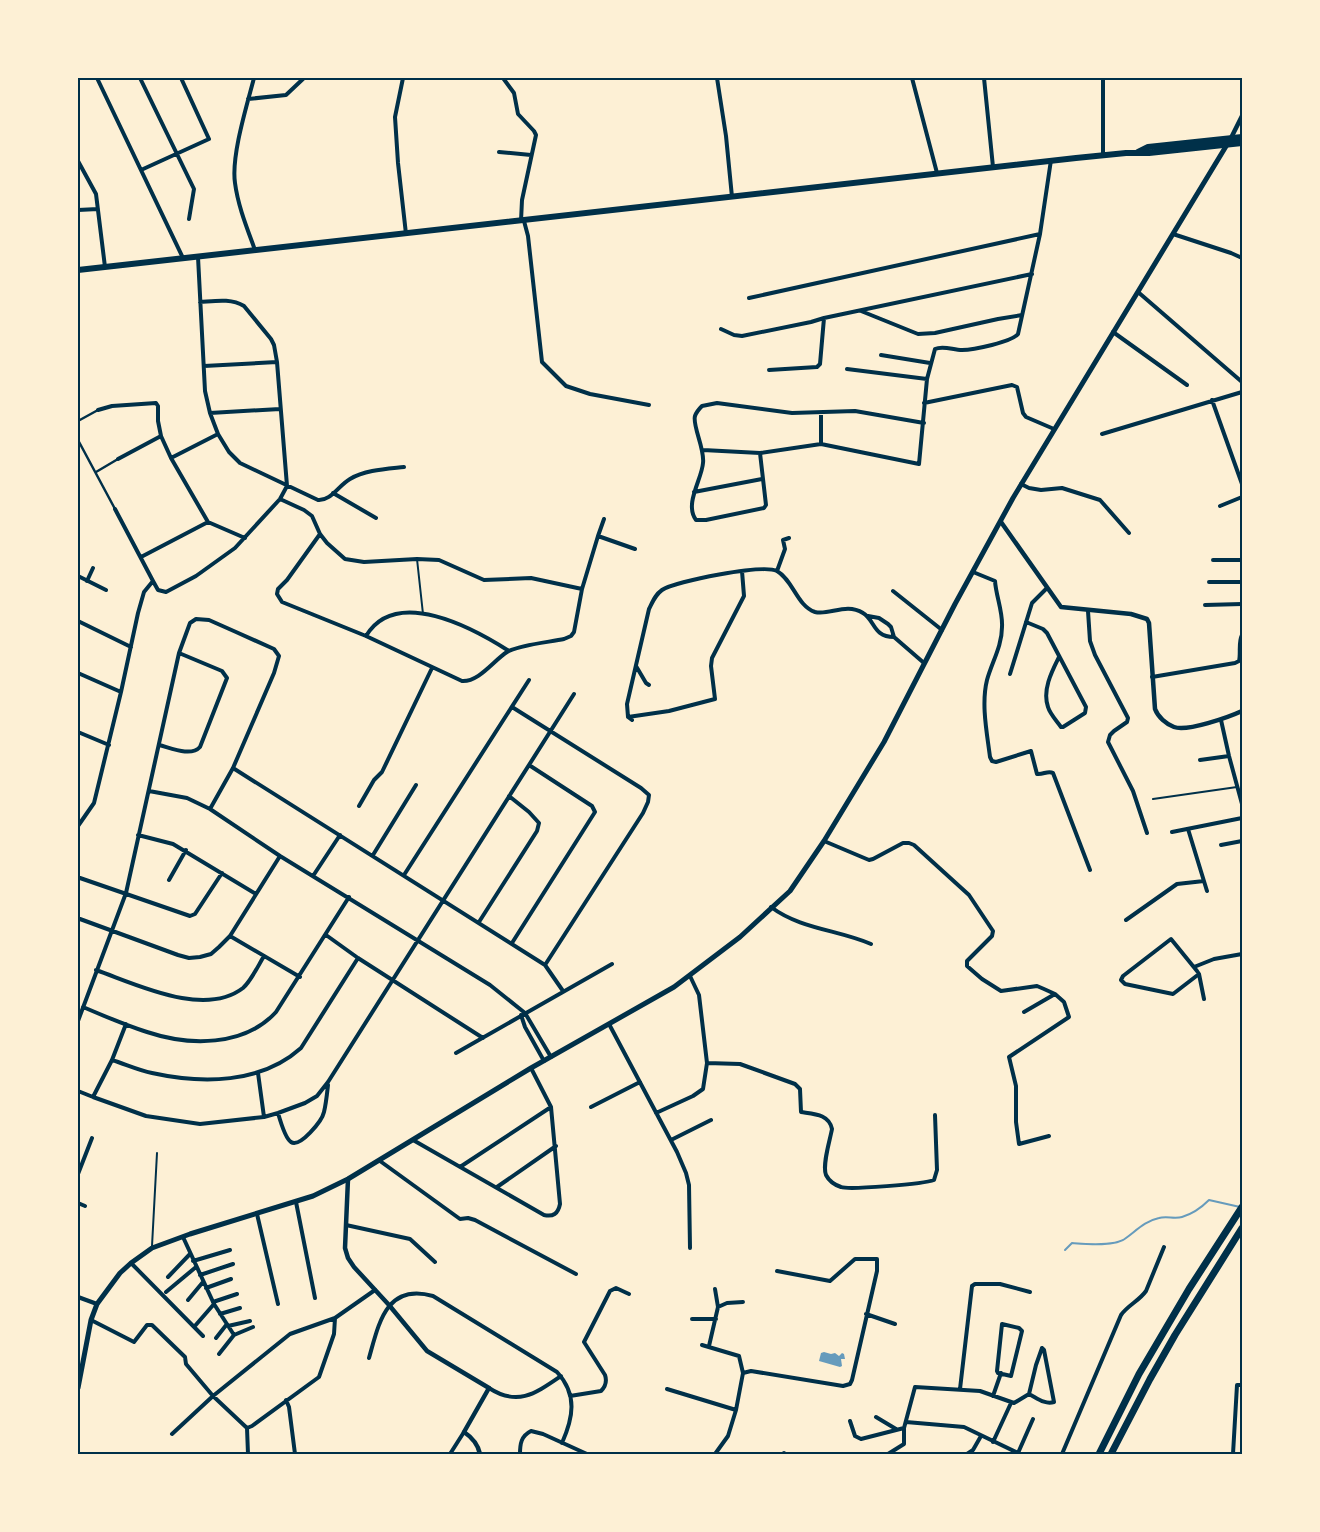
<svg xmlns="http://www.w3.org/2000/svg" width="1320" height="1532" font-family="'Asap Condensed',sans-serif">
<rect width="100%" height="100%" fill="#fdf0d5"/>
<path fill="#669bbc" d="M 824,1352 L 831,1354 L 835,1353 L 839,1356 L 842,1353 L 844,1354 L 845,1359 L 841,1359 L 842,1366 L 840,1367 L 819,1361 L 821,1353 Z"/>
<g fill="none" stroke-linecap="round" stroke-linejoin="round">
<path stroke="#669bbc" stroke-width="2" d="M 1065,1250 L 1072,1243 C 1085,1244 1116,1247 1126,1238 C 1137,1230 1145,1221 1159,1218 C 1166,1216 1175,1219 1182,1217 C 1192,1214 1202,1207 1209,1200 L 1240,1207"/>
<path stroke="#003049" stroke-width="2" d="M 417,559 L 423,614
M 1153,799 L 1237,787
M 152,1246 L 157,1153"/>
<path stroke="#003049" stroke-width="2.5" d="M 78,421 L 98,410
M 78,440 L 115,509
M 96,472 L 118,459"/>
<path stroke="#003049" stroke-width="4" d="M 97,78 L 183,258
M 140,78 L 194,189 L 189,219
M 254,78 C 247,105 231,156 235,183 C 238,206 247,228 255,250
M 403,78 L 395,117 L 398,163 L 406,234
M 503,78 L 514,93 L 518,114 L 534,131 L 536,135 L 522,200 L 521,221
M 717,78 L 726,136 L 732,197
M 912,78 L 937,173
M 984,78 L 993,167
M 248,99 L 286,95 L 304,78
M 499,152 L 531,155
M 1103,155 L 1103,78
M 78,161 L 96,194 L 105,267
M 141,170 L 209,139 L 181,78
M 78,210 L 98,209
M 524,221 L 528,236 L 542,362 L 566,386 L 590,394 L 649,405
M 1173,234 L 1231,253 L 1242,258
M 198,257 L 205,391 L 210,413 L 218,434 L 229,452 L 240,463 L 318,500 C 331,501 338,486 350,479 C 365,470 386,469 404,467
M 1138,292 L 1242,382
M 749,298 L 1040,234
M 861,311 L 918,334 L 935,333 L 998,319 L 1022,315
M 721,329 L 734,335 L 742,336 L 811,322 L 824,318 L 1032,274
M 1113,332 L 1187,385
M 881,355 L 930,363
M 204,366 L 277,362
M 847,369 L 927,379
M 769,370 L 817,367 L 820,364 L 824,318
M 1212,400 L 1242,484
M 924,403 L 1012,385 L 1017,387 L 1023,413 L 1026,417 L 1054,429
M 98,410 L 112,406 L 156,403 L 158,406 L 158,421 L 161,436 L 171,458 L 208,522 L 245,538
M 210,413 L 280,409
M 821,413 L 821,444
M 1102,434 L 1242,392
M 703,450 L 760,453 L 821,444 L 919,464 L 927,379 L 935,349 C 943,345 953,350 962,350 C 973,350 1012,342 1018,334 L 1040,234 L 1051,160
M 760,453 L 766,505 L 764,508 L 706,520 L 696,520 C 684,504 702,479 703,463 C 705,449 692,425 695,416 C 696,413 699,409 702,406 L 717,403 L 792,413 L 855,411 L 924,423
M 171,458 L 218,434
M 118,459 L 161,436
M 1021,484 L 1029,488 L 1041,490 L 1062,488 L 1100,500 L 1129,533
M 694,492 L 762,479
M 333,493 L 376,518
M 280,499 L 304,510 L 312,516 L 320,534 L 327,543 L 345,559 L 364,562 L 417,559 L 439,560 L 484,580 L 531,578 L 582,589
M 1220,506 L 1242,497
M 115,509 L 153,581 L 158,590 L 166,592 L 196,576 L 235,548 L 280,499 L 287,486 L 277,362 L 274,345 L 271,339 L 244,306 C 231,298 215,301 200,302
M 320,534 L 287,580 L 278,589 L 277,594 L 282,602 L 366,636 L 462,681 C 479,682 493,661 507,652 C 518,645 550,642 564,639 L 571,636 L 574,632 L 582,589 L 598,536 L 635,549
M 598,536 L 604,519
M 141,557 L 208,522
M 1213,560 L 1242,560
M 777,571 L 785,549 L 783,540 L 789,538
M 973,572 L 995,581 C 996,596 1003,612 1002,627 C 1002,646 992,662 987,680 C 981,704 987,733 990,757 L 992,761 L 996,762 L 1031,751 L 1037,774 C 1043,775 1048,770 1053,773 L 1090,870
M 78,576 L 106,590
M 87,581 L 93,568
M 1209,582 L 1242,582
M 893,591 L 942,630
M 1205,605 L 1242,604
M 1088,611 L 1090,641 L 1095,655 L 1128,718 L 1127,722 L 1114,731 L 1110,735 L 1108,742 L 1133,791 L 1147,833
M 868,616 L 879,618 L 888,624 L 891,627 L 894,637 L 924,663
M 78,621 L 131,647
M 1026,622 L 1043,629 L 1047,633 L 1086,707 L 1085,713 L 1063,727 L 1061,727 C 1056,720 1050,714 1048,707 C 1042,690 1052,671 1059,657
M 366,636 C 396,586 473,628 509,651
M 636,666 L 646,683 L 649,685
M 78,673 L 121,692
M 1010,674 L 1032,603 L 1047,588
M 1152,677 L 1235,663 L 1239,661 C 1241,653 1238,643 1242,635
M 512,707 L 641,788 L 649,795 L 648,802 L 643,813 L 545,965
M 628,717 L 669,711 L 715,699 L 711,666 L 712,658 L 744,596 L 742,571
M 632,720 L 628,717 L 627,704 L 649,609 C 653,601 655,595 662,590 C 675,581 763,564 777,571 C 793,580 797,606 815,612 C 829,616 846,602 863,613 C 875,620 873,637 894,637
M 1221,720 L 1229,756 L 1242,804
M 78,732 L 109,745
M 159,745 C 171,748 191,757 200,747 L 227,678 L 222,671 L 179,653
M 1200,760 L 1229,756
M 233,768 L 545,965 L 563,991
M 149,791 L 187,798 L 210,809 L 280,856 L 490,985 L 525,1013 L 551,1057
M 359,806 L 374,780 L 382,772 L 432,668
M 78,826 L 94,803 L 121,692 L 138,613 L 144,592 L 153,581
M 1188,829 L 1207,891
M 1172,832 L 1242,818
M 138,835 L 173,844 L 256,894
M 824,841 L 869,860 L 873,859 L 903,843 L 909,843 L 914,845 L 969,895 L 993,931 L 992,936 L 967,961 L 967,966 L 982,979 L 1001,991 L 1037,986 L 1044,989 L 1055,994 L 1064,1002 L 1069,1017 L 1009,1057 L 1016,1086 L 1016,1122 L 1019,1144 L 1049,1136
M 1221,845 L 1242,841
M 373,855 L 416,785
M 404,875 L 529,680
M 313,876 L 340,835
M 80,878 L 190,916 L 195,914 L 222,873
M 169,880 L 186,850
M 771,907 C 800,929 839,930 871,944
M 80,919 L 178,955 L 189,958 L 200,957 L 211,954 L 219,947 L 230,936 L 280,856
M 1126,920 L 1177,884 L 1204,881
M 479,922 L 537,831 L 539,823 L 529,812 L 509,796
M 326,935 L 358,958 L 483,1038
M 230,936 L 300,977
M 512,943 L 595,812 L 592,806 L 529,765
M 1194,967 L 1214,959 L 1242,954
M 96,970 C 136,984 204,1018 243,988 C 251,981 258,966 264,956
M 1199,974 L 1173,994 L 1125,984 L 1121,980 L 1123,976 L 1171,939 L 1197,971 L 1199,974 L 1204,999
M 690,976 L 699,995 L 707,1063 L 740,1064 L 795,1084 L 800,1089 L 801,1112 C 814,1114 829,1114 832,1129 C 830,1140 822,1165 826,1175 C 829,1181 835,1185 841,1187 C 849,1190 924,1184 934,1180 L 937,1170 L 935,1115
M 83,1007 C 104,1016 125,1025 147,1032 C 189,1046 244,1047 276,1012 L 349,897
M 1024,1012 L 1055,994
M 521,1015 L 525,1027 L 544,1061
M 78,1021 L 126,893 L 179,653 L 190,623 L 196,619 L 209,620 L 236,632 L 274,649 L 279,656 L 274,673 L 233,768 L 210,809
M 609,1024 L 677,1152 L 686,1173 L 689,1185 L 690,1248
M 456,1053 L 612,964
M 112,1060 C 125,1064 138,1070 152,1073 C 202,1084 261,1084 301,1048 L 358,958
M 258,1073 L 264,1117
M 78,1091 L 93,1097 L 146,1116 L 200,1124 L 264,1117 L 278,1113 L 305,1103 L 317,1096 L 328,1082 L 574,694
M 93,1097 L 112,1060 L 126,1024
M 591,1107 L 640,1082
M 278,1113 C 280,1120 286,1139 291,1142 C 300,1148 322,1121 324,1112 C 326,1104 327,1094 328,1085
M 656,1113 L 693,1096 L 703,1089 L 707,1063
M 413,1140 L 544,1215 C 553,1217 558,1214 560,1204 L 551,1107 L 531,1068
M 671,1140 L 711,1120
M 380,1161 L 460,1219 L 468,1218 L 475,1220 L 576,1274
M 460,1167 L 551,1107
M 78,1174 L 92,1138
M 497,1187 L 556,1146
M 296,1202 L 315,1298
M 78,1203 L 85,1206
M 257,1214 L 278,1304
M 346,1225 L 410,1239 L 435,1262
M 183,1237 L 214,1304 L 234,1335
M 193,1261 L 230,1250
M 131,1263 L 203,1336
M 200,1275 L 233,1264
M 168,1277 L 190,1254
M 206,1288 L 231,1279
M 166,1292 L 196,1267
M 188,1300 L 203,1282
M 213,1302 L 237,1294
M 718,1307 L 727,1303 L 743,1302
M 220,1314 L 240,1308
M 866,1314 L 895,1324
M 692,1319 L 716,1319
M 91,1320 L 134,1342 L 147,1325 L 152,1325 L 185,1357 L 186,1364 L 213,1396 L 247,1428
M 1002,1324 L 1019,1328 L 1022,1331 L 1011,1376 L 998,1373 L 997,1371 Z
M 228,1326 L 250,1321
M 194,1327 L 214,1304
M 216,1338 L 227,1324
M 702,1345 L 739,1356 L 743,1373 L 736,1410 L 728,1436 L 715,1454
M 709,1346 L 718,1307 L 715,1289
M 219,1354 L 234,1335 L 253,1327
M 369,1358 C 379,1323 386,1283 433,1296 L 557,1372 C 578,1395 573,1418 562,1443
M 743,1373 L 751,1371 L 843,1386 L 850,1384 L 852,1380 L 877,1271 L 877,1259 L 855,1259 L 830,1281 L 777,1271
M 489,1388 C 518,1407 536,1393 561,1376
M 667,1389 L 736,1410
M 960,1389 L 972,1286 L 975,1284 L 1000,1284 L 1030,1292
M 1029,1394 C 1037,1398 1045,1405 1054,1402 L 1044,1350 L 1042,1348
M 570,1396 L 601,1391 C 606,1386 607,1381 605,1375 L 584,1342 L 610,1291 L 616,1288 L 629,1294
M 993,1396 L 1001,1373
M 286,1400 L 289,1407 L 295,1454
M 876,1417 L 896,1429
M 850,1421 L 855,1436 L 861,1439 L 904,1428
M 906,1422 L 964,1427 L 1020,1454
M 247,1428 L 252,1426 L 319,1377 L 334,1334 L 335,1318
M 247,1428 L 248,1454
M 172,1434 L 213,1396 L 290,1334 L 335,1318 L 375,1290
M 993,1442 L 1011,1403
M 1018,1453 L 1033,1419
M 450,1454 L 464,1432
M 520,1454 C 520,1444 521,1436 531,1431 L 543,1434 L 587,1454
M 783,1454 L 784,1453
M 888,1454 L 904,1444 L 904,1428 L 915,1387 L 980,1391 L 1014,1403 L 1029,1394 L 1036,1365 L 1042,1348
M 967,1454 L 973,1450 L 981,1436
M 1062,1454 L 1121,1315 C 1128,1305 1139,1301 1146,1291 L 1164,1247
M 1233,1454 L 1237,1385 L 1242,1385"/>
<path stroke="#003049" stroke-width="4.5" d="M 1231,138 L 1242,116
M 1001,522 L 1061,607 L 1131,614 L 1147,619 L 1149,623 L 1155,709 C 1158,717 1166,724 1174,727 C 1187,732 1229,717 1242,711
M 348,1179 L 345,1248 L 348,1258 L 354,1267 L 389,1305 L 427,1351 L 489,1388 L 464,1432 C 473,1438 478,1444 480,1454
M 78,1297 L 97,1304"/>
<path stroke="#003049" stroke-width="5" d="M 78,1388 L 91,1320 L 97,1304 L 120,1273 L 131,1263 L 152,1248 L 190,1234 L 313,1196 L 348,1179 L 531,1068 L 674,987 L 740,937 L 790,891 L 824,841 L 884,742 L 955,604 L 1013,498 L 1228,143"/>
<path stroke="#003049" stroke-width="6" d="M 1138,152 L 1148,147 L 1242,137
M 78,270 L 1076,158 L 1126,153 L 1149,153 L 1242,143"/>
<path stroke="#003049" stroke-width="7" d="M 1099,1454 L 1139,1374 L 1189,1289 L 1242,1207
M 1111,1454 L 1150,1379 L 1175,1335 L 1242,1228"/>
</g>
<rect width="1320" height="1532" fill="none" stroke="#fdf0d5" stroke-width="158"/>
<rect x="79" y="79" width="1162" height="1374" fill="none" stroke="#003049" stroke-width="2"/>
</svg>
